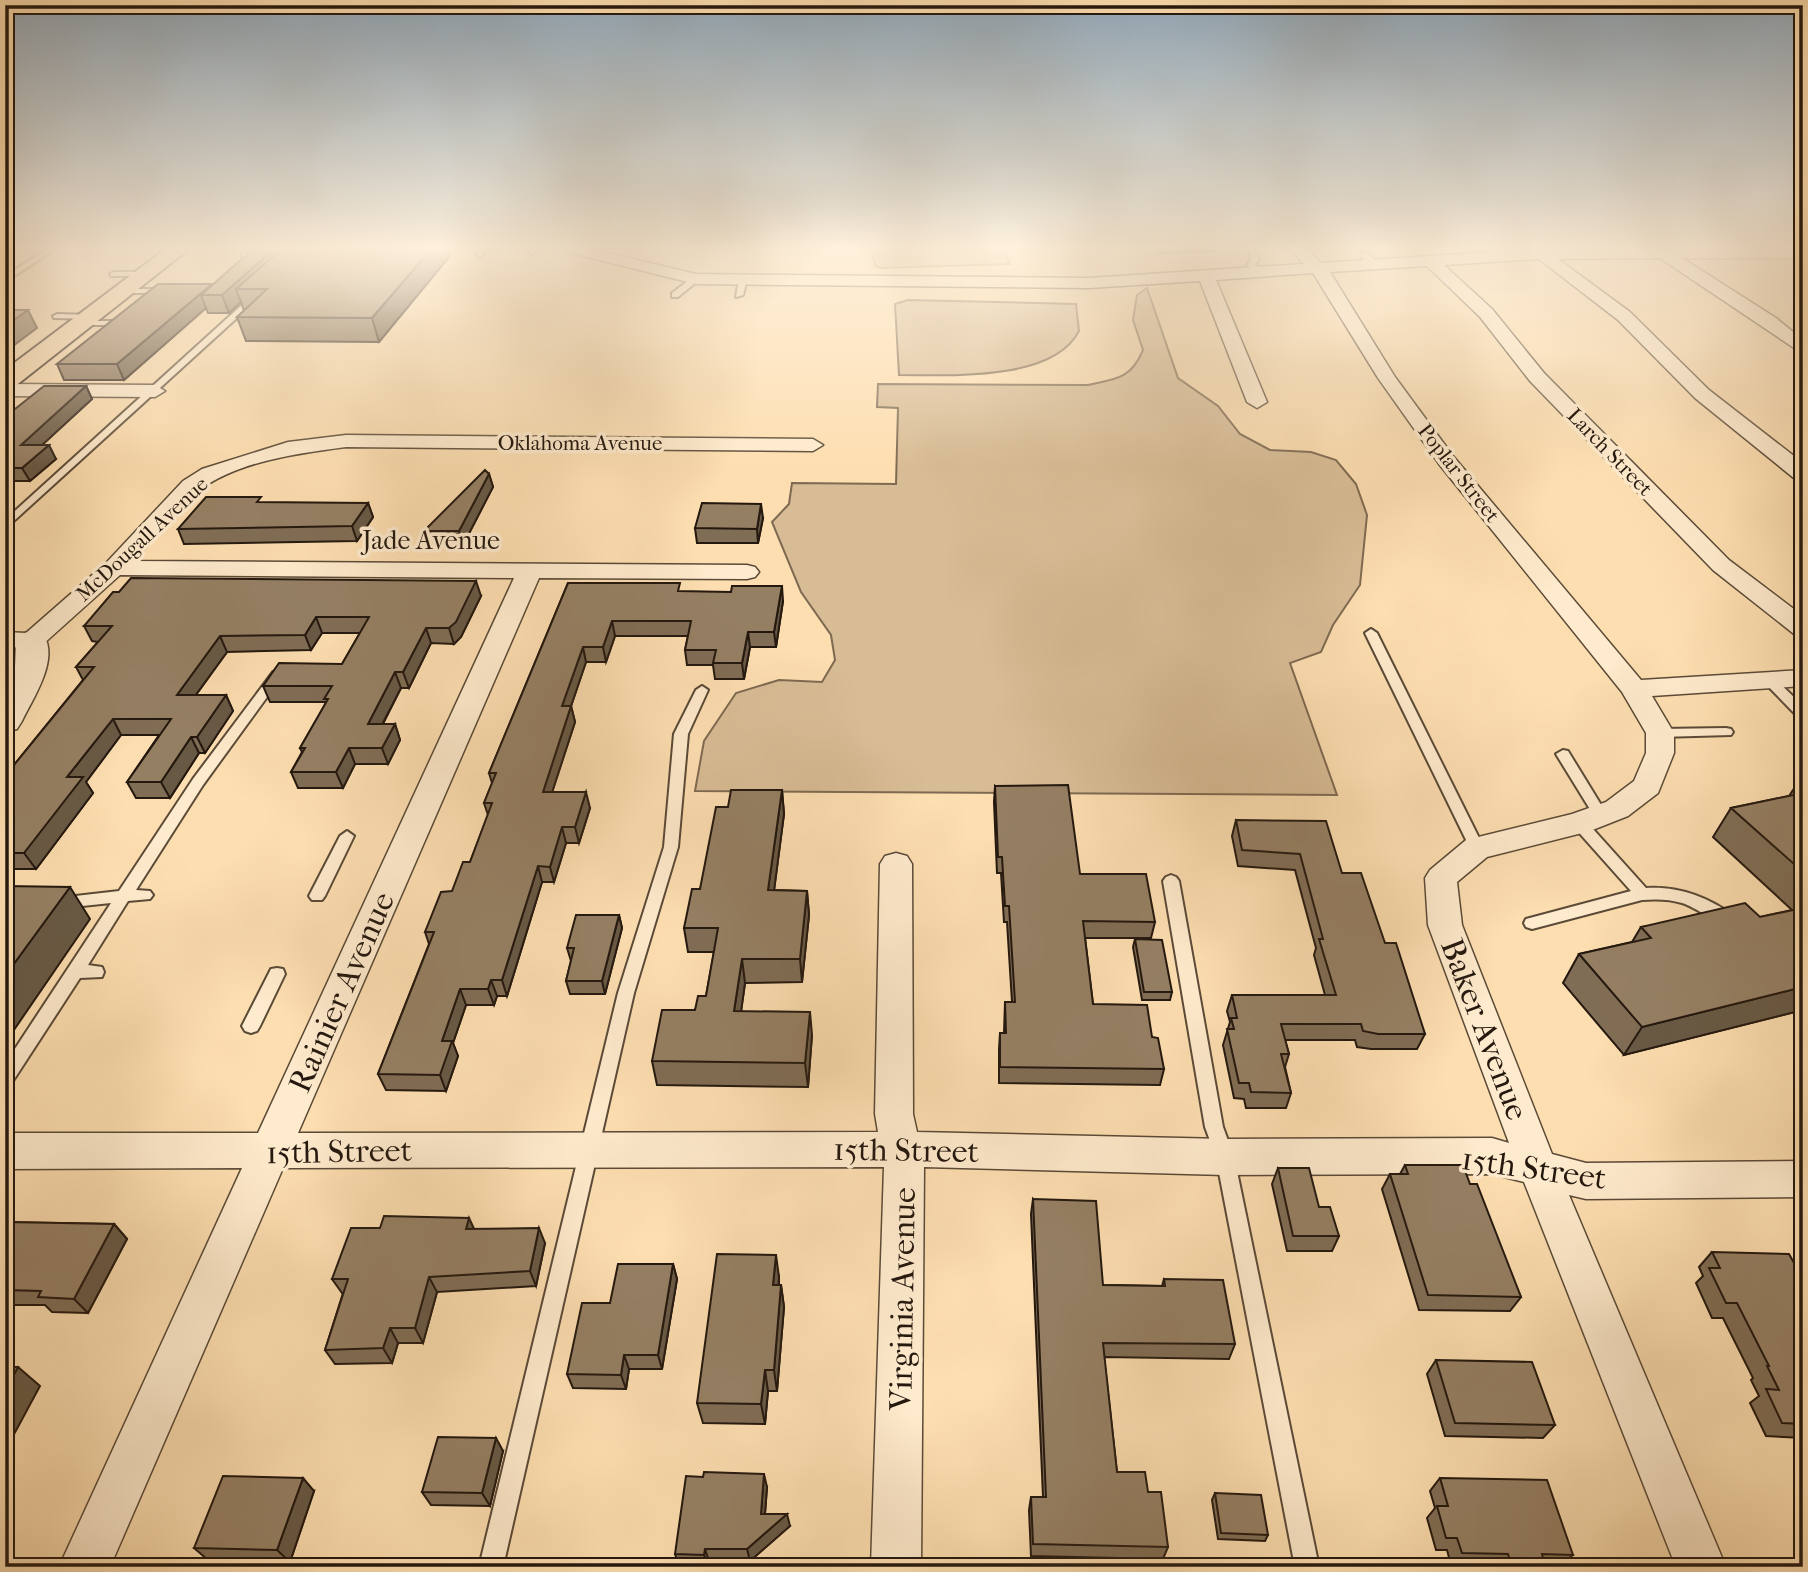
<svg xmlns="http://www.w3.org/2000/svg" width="1808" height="1572" font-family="'IM FELL French Canon',serif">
<rect width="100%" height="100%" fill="#fddeb0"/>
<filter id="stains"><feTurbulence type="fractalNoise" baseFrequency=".00286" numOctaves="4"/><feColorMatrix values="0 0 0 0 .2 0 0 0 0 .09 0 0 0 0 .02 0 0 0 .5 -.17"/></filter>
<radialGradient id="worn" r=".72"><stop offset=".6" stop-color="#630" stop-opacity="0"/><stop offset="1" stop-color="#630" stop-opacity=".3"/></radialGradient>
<path fill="#d8bc95" stroke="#7e6a52" stroke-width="2" d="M 871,248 L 1003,248 L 1010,264 L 880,268 L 875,266 Z
M 1147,288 L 1178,378 L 1218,406 L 1240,434 L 1270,450 L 1311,452 L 1336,460 L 1356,484 L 1367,515 L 1360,585 L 1333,625 L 1321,652 L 1290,663 L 1337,795 L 695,791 L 704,741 L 736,693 L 779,680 L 822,682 L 835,660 L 831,635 L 801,592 L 772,522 L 789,504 L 792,483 L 896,484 L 898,408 L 877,407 L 878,384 L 1088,385 C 1116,379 1131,379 1143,350 L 1133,320 L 1137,295 Z
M 908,300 L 1076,304 L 1079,331 C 1053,382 948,375 899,375 L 895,304 Z"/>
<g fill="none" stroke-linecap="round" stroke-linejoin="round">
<defs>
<path id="service" d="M 49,248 L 57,248 L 5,282 L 5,276 Z
M 248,248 L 256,248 L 248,257 L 242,257 L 242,253 Z
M 481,248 L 488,248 L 481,257 L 477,255 Z
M 532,248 L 539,248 L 533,254 L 529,252 Z
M 1507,248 L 1515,248 L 1523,255 L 1516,257 Z
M 1249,251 L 1256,253 L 1259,259 L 1255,265 L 1262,270 L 1262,274 L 1256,274 L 1247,265 L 1251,259 Z
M 1361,253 L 1367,253 L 1378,263 L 1378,267 L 1372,267 L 1361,257 Z
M 114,272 L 146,272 L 150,274 L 146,276 L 111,276 L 110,274 Z
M 693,277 L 700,279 L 678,297 L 672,297 L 672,293 Z
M 743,277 L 747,279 L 743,295 L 736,297 L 739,279 Z
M 125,289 L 168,289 L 172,291 L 168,293 L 122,293 L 122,289 Z
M 254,294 L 261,296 L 5,529 L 5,520 Z
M 57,314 L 91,315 L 95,317 L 91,319 L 54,318 L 53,316 Z
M 83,321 L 119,321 L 123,323 L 119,325 L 80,325 L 80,321 Z
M 1371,629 L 1377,633 L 1484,848 L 1482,852 L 1472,852 L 1470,848 L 1365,633 Z
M 277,671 L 283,675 L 203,785 L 136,890 L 150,891 L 153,895 L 150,899 L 128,901 L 88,965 L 102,967 L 104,972 L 102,977 L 80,978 L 11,1084 L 5,1086 L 5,1064 L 111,903 L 63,908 L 58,906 L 55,902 L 58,898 L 119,891 L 193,779 L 273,672 Z
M 1769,676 L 1773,677 L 1803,706 L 1803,718 L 1798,717 L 1765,683 L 1763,680 Z
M 702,686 L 708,690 L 688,734 L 678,847 L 634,993 L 503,1567 L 479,1567 L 618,993 L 664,847 L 674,734 L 696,690 Z
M 1802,725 L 1803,733 L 1797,732 L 1795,729 Z
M 1726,728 L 1731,729 L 1733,732 L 1731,735 L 1660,737 L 1653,733 L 1660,729 Z
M 1563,750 L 1568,751 L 1606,813 L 1608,816 L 1606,819 L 1596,819 L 1556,754 Z
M 1579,818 L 1584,819 L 1646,888 C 1678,886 1708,897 1734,916 L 1736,920 L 1734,924 C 1722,928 1696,907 1682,903 C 1669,899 1656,899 1642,900 L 1532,929 L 1526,927 L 1524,923 L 1526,919 L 1631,891 L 1574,827 L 1572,823 Z
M 347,831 L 354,836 L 325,896 L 322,900 L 312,900 L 309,896 L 340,836 Z
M 1171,875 L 1176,877 L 1179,881 L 1223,1127 L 1234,1157 L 1319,1567 L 1295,1567 L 1216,1157 L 1205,1127 L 1163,881 L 1166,877 Z
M 277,968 L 283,969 L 285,974 L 260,1026 L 257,1031 L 251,1033 L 245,1031 L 242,1026 L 271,969 Z"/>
<path id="minor" d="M 551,248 L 587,248 L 696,274 L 1089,278 L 1304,264 L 1289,248 L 1305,248 L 1321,263 L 1542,249 L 1803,248 L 1803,258 L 1682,258 L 1776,318 L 1803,340 L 1803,354 L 1660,258 L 1558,259 L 1630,312 L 1709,390 L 1803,463 L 1803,480 L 1795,479 L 1695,398 L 1618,320 L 1539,259 L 1444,265 L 1492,309 L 1544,373 L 1729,560 L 1803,616 L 1803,637 L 1794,634 L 1713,570 L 1530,381 L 1480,317 L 1427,266 L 1330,272 L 1395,377 L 1453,456 L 1641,680 L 1803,670 L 1803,686 L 1652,696 L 1674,733 L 1674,753 L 1658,793 L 1628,816 L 1590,831 L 1487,857 L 1457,882 L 1462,925 L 1552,1154 L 1586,1163 L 1803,1161 L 1803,1197 L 1586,1199 L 1569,1195 L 1726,1567 L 1676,1567 L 1524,1182 L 1492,1174 L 1225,1175 L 924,1167 L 921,1567 L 871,1567 L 884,1167 L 283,1168 L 110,1567 L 59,1567 L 242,1168 L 5,1169 L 5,1133 L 258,1133 L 514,578 L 120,575 L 41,646 L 5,648 L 5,632 L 26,633 L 106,563 L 183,481 L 202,469 L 288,442 L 346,435 L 813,439 L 823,445 L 813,451 L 346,447 C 300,453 239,461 201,489 C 176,508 155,538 134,561 L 747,565 L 755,567 L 759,572 L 755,577 L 747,579 L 539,578 L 298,1133 L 878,1132 L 875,1114 L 880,864 L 885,856 L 896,853 L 907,856 L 912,864 L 913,1114 L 917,1132 L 1225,1139 L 1492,1138 L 1509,1143 L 1428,925 L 1425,878 L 1430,870 L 1466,840 L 1572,814 L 1606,802 L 1634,781 L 1646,753 L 1646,733 L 1622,692 L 1439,464 L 1378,378 L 1313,273 L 1216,280 L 1267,402 L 1257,408 L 1247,402 L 1200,281 L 1089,288 L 696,284 Z
M 5,384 L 155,385 L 165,391 L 155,397 L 5,396 Z"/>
<path id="tertiary" d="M 32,631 L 43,634 C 60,659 33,698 22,721 L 17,729 L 5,732 L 5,686 L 15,667 L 16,641 L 21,634 Z"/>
<path id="primary" d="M 167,248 L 190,248 L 14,387 L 5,389 L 5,370 Z"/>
</defs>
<use href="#service" stroke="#5a4a37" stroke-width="4"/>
<use href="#minor" stroke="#5a4a37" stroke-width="3"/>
<use href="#tertiary" stroke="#5a4a37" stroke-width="3"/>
<use href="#primary" stroke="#24180f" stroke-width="4"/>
<use href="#service" fill="#feeacc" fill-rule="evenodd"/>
<use href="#minor" fill="#feeacc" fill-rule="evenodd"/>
<use href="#tertiary" fill="#feeacc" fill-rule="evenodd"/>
<use href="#primary" fill="#fddeb0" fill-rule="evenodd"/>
</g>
<path fill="#806d55" stroke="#24180f" stroke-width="2" d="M 1155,248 L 1216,248 L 1215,251 L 1159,253 Z
M 449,257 L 379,342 L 246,341 L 237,317 L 244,311 L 241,302 L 229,313 L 208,313 L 206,308 L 124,380 L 64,380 L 57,364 L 212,285 Z
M 86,386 L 92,399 L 42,445 L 56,459 L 30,481 L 5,481 L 5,417 Z
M 489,474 L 493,487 L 463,545 L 428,545 L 424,531 Z
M 368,503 L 373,517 L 357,541 L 184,544 L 178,529 Z
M 763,518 L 758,543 L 697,543 L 695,528 Z
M 568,583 L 783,601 L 776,647 L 750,647 L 744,679 L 715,679 L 713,665 L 687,665 L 685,650 L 688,636 L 615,636 L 606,662 L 586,662 L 571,706 L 575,722 L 552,792 L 590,808 L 579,843 L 566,843 L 554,882 L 542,882 L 507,996 L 497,996 L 494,1005 L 466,1005 L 453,1043 L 458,1056 L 446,1091 L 386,1090 L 378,1074 L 429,944 L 425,932 L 452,891 L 470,862 L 488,815 L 484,803 L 492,783 L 489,773 Z
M 481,596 L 461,637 L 454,644 L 431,643 L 409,688 L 401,688 L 383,724 L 395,724 L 400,740 L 388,764 L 355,764 L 343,788 L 298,788 L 291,772 L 302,752 L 300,748 L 326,703 L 325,702 L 270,702 L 263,686 L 342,664 L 360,633 L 322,633 L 311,650 L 227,652 L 196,695 L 226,695 L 233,711 L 205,753 L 199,753 L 170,798 L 136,798 L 127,782 L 159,735 L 121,735 L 86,782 L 93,793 L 36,869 L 5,869 L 5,776 L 83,680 L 76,667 L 98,642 L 92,641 L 84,626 Z
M 1803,775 L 1803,1010 L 1624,1055 L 1563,983 L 1579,954 L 1632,942 L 1641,927 L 1760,917 L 1792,910 L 1713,837 L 1731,808 L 1789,796 Z
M 995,786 L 1080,874 L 1155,922 L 1151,938 L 1085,938 L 1093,1004 L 1152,1037 L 1164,1069 L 1160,1085 L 999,1083 L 999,1049 L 1000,1033 L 1004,1033 L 1005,1002 L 1012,1002 L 1007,922 L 1004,922 L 1001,873 L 997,873 L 994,802 Z
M 782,790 L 784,814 L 774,890 L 807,891 L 809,915 L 802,982 L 745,983 L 741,1011 L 812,1035 L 808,1087 L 657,1085 L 652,1061 L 706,996 L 714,952 L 688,952 L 684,928 L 700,889 L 728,807 Z
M 1236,820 L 1342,873 L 1385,943 L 1425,1034 L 1417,1049 L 1371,1049 L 1357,1047 L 1355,1040 L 1285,1040 L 1289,1054 L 1285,1067 L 1291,1093 L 1286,1108 L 1246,1108 L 1244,1099 L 1234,1098 L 1223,1045 L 1230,1022 L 1227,1011 L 1232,995 L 1325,995 L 1314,955 L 1316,948 L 1295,870 L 1238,866 L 1232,836 Z
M 619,915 L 622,928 L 605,994 L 570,994 L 566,981 L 571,961 L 567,948 Z
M 1135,939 L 1172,992 L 1170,1000 L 1142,1000 L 1133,947 Z
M 1405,1165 L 1470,1184 L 1521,1297 L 1510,1311 L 1419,1310 L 1382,1189 L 1390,1174 L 1400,1174 Z
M 1278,1168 L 1319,1207 L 1339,1236 L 1332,1251 L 1287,1251 L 1272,1184 Z
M 1033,1199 L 1103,1285 L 1162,1286 L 1164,1279 L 1235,1344 L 1229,1359 L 1104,1357 L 1117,1472 L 1148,1492 L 1168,1547 L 1163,1559 L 1031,1556 L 1029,1510 L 1031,1497 L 1043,1497 L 1031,1214 Z
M 5,1222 L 114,1224 L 127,1239 L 88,1313 L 52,1312 L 45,1305 L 5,1305 Z
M 475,1229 L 545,1243 L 536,1286 L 437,1292 L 423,1343 L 398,1343 L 392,1363 L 335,1364 L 325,1350 L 343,1293 L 342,1293 L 332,1279 Z
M 1712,1252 L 1803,1279 L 1803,1438 L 1766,1436 L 1750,1403 L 1759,1396 L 1751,1380 L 1753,1378 L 1723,1318 L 1712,1318 L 1696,1283 L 1703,1276 L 1699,1267 Z
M 673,1264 L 677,1279 L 662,1369 L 629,1369 L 626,1389 L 573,1388 L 567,1374 L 610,1303 Z
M 779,1277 L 779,1285 L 781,1285 L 784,1307 L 777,1391 L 768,1391 L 765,1424 L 703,1423 L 697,1403 Z
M 1436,1360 L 1555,1425 L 1543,1438 L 1445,1436 L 1427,1374 Z
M 503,1451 L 490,1506 L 431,1505 L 422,1492 Z
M 1440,1478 L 1573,1555 L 1560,1566 L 1496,1567 L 1496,1565 L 1451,1565 L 1447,1550 L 1436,1550 L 1427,1518 L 1435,1508 L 1430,1491 Z
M 767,1487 L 765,1514 L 790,1526 L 750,1561 L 709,1561 L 708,1566 L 679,1565 L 675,1554 Z
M 314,1491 L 290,1562 L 208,1560 L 194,1548 Z
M 1215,1493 L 1268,1535 L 1265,1541 L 1218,1539 L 1212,1500 Z"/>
<path fill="#685945" stroke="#24180f" stroke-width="2" d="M 275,248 L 288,248 L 236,289 L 241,302 L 229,313 L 222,295 Z
M 432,248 L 447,248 L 449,257 L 379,342 L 372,318 Z
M 212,284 L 201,295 L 206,308 L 124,380 L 117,364 Z
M 28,310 L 37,328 L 5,352 L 5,326 Z
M 86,386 L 92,399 L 28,458 L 21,445 Z
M 49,445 L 56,459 L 30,481 L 22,468 Z
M 489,474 L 493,487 L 463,545 L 459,531 Z
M 368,503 L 373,517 L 357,541 L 352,526 Z
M 761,504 L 763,518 L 758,543 L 757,529 Z
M 476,581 L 481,596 L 461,637 L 454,644 L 449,628 Z
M 782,586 L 783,601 L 776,647 L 774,632 Z
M 316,617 L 322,633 L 311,650 L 305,635 Z
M 612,621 L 615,636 L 606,662 L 603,647 Z
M 426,628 L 431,643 L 409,688 L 403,672 Z
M 748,632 L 750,647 L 744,679 L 742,663 Z
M 220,636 L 227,652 L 184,711 L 177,695 Z
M 583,647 L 586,662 L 566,721 L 562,706 Z
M 395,672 L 401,688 L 374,740 L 368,724 Z
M 226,695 L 233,711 L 205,753 L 197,737 Z
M 571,706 L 575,722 L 547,808 L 543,792 Z
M 113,719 L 121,735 L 86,782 L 93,793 L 36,869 L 24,853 L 67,777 Z
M 395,724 L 400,740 L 388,764 L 382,748 Z
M 191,737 L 199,753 L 170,798 L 161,782 Z
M 349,748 L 355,764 L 343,788 L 336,772 Z
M 782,790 L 784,814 L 771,914 L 768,890 Z
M 586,792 L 590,808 L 579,843 L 575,827 Z
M 562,827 L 566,843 L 554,882 L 550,867 Z
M 538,866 L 542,882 L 507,996 L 502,980 Z
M 70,887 L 90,919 L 5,1043 L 5,976 Z
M 807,891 L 809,915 L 802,982 L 800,959 Z
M 619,915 L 622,928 L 605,994 L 602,981 Z
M 742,959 L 745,983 L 738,1034 L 734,1011 Z
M 491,980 L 497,996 L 494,1005 L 488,989 Z
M 1803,987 L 1803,1010 L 1624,1055 L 1642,1027 Z
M 460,989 L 466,1005 L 453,1043 L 458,1056 L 446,1091 L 440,1075 L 442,1041 Z
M 810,1012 L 812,1035 L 808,1087 L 805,1063 Z
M 469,1218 L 476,1233 L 466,1229 Z
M 114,1224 L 127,1239 L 88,1313 L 74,1299 Z
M 539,1228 L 545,1243 L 536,1286 L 530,1271 Z
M 776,1255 L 779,1277 L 777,1307 L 773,1285 Z
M 673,1264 L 677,1279 L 662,1369 L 658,1355 Z
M 429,1277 L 437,1292 L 423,1343 L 415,1328 Z
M 781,1285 L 784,1307 L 777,1391 L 774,1370 Z
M 390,1328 L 398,1343 L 392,1363 L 383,1348 Z
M 624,1355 L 629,1369 L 626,1389 L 621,1375 Z
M 18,1367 L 40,1386 L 5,1451 L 5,1391 Z
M 765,1370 L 768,1391 L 765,1424 L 761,1404 Z
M 496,1438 L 503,1451 L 490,1506 L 482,1493 Z
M 764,1474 L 767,1487 L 764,1526 L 761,1514 Z
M 303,1478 L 314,1491 L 290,1562 L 277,1550 Z
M 787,1514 L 790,1526 L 750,1561 L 747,1549 Z
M 705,1549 L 709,1561 L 708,1566 L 704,1555 Z"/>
<path fill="#957f63" stroke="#24180f" stroke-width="2" d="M 254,248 L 275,248 L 222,295 L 201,295 Z
M 283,248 L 432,248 L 372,318 L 237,317 L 267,289 L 236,289 Z
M 158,284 L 212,284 L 117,364 L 57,364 Z
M 5,310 L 28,310 L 5,326 Z
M 44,386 L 86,386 L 21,445 L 49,445 L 22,468 L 5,468 L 5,417 Z
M 485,470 L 489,474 L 459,531 L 424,531 Z
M 206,497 L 261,497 L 257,502 L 368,503 L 352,526 L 178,529 Z
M 702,503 L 761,504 L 757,529 L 695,528 Z
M 131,578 L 476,581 L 456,622 L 449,628 L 426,628 L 403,672 L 395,672 L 368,724 L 395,724 L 382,748 L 349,748 L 336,772 L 291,772 L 305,748 L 300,748 L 328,699 L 324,699 L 332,686 L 263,686 L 279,663 L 342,664 L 369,617 L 316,617 L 305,635 L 220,636 L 177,695 L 226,695 L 197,737 L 191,737 L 161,782 L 127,782 L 171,719 L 113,719 L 67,777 L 83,777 L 24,853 L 5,853 L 5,776 L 94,667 L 76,667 L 112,626 L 84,626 L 113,592 L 119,592 Z
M 568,583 L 680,583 L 678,591 L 731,592 L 732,586 L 782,586 L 774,632 L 748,632 L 742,663 L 713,663 L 716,650 L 685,650 L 691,621 L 612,621 L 603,647 L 583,647 L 562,706 L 571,706 L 543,792 L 586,792 L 575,827 L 562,827 L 550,867 L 538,866 L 502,980 L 491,980 L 488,989 L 460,989 L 442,1041 L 452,1041 L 440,1075 L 378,1074 L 434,932 L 425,932 L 441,892 L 452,891 L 463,862 L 470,862 L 492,803 L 484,803 L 496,773 L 489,773 Z
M 1068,785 L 1080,874 L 1146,874 L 1155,922 L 1083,921 L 1093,1004 L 1147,1005 L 1152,1037 L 1158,1038 L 1164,1069 L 1000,1067 L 1000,1033 L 1006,1033 L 1005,1002 L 1015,1002 L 1009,906 L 1005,906 L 1002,857 L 998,857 L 995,786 Z
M 731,790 L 782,790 L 768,890 L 807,891 L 800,959 L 742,959 L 734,1011 L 810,1012 L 805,1063 L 652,1061 L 662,1010 L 695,1010 L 698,996 L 706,996 L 718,928 L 684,928 L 692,889 L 700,889 L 716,807 L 728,807 Z
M 1803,793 L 1803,872 L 1731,808 Z
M 1236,820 L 1326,821 L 1342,873 L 1361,873 L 1385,943 L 1396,943 L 1425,1034 L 1378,1034 L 1363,1031 L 1361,1024 L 1281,1024 L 1289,1054 L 1281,1054 L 1291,1093 L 1251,1092 L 1249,1083 L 1239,1083 L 1227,1029 L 1234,1029 L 1231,1018 L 1237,1018 L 1232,995 L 1336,995 L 1319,939 L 1323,939 L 1300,854 L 1242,850 Z
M 5,886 L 70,887 L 5,976 Z
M 1745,903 L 1760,917 L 1803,908 L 1803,987 L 1642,1027 L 1579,954 L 1651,938 L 1641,927 Z
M 576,915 L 619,915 L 602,981 L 566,981 L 574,948 L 567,948 Z
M 1135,939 L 1162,940 L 1172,992 L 1144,992 Z
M 1405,1165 L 1463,1165 L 1470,1184 L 1477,1184 L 1521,1297 L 1428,1295 L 1390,1174 L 1408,1174 Z
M 1278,1168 L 1309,1168 L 1319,1207 L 1330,1207 L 1339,1236 L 1293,1236 Z
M 1033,1199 L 1096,1201 L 1103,1285 L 1165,1286 L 1164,1279 L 1223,1280 L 1235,1344 L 1103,1343 L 1117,1472 L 1145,1472 L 1148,1492 L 1161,1492 L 1168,1547 L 1033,1544 L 1031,1497 L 1046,1497 Z
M 384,1216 L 469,1218 L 466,1229 L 539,1228 L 530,1271 L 429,1277 L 415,1328 L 390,1328 L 383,1348 L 325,1350 L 348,1279 L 332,1279 L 351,1228 L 380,1228 Z
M 5,1222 L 114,1224 L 74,1299 L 38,1297 L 41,1291 L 5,1290 Z
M 1712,1252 L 1789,1254 L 1803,1279 L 1803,1424 L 1782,1423 L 1766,1389 L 1779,1390 L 1767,1366 L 1769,1366 L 1737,1303 L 1726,1303 L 1709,1268 L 1720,1268 Z
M 717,1254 L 776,1255 L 773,1285 L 781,1285 L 774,1370 L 765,1370 L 761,1404 L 697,1403 Z
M 618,1264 L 673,1264 L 658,1355 L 624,1355 L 621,1375 L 567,1374 L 582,1303 L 610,1303 Z
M 1436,1360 L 1532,1362 L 1555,1425 L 1455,1423 Z
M 5,1367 L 18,1367 L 5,1391 Z
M 438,1437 L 496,1438 L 482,1493 L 422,1492 Z
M 704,1472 L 764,1474 L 761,1514 L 787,1514 L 747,1549 L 705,1549 L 704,1555 L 675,1554 L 686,1476 L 703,1477 Z
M 223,1476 L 303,1478 L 277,1550 L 194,1548 Z
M 1440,1478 L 1547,1480 L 1573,1555 L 1542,1554 L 1545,1567 L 1512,1567 L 1508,1554 L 1462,1553 L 1457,1538 L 1446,1538 L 1437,1506 L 1448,1506 Z
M 1215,1493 L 1261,1495 L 1268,1535 L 1221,1533 Z"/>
<linearGradient id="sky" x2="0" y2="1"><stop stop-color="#93aabc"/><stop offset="0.53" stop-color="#fef0db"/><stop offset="1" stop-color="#fef0db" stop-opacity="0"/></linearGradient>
<rect width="1808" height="468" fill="url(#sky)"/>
<g text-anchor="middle" stroke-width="7" stroke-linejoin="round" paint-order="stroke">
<g font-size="21" fill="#24180f" stroke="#feeacc">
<text x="580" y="450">Oklahoma Avenue</text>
<text transform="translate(1610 452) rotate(46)" y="7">Larch Street</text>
<text transform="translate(1459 473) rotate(52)" y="7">Poplar Street</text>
<text transform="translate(142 539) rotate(-43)" y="7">McDougall Avenue</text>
</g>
<g font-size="26" fill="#24180f" stroke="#feeacc">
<text x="431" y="549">Jade Avenue</text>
</g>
<g font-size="32" fill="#24180f" stroke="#feeacc">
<text transform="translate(341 992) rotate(-66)" y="11">Rainier Avenue</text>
<text transform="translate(1485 1029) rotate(69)" y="11">Baker Avenue</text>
<text transform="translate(906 1150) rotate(1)" y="11">15th Street</text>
<text transform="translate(339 1151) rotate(-1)" y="11">15th Street</text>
<text transform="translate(1534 1168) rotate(8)" y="11">15th Street</text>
<text transform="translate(902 1299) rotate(-89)" y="11">Virginia Avenue</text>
</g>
</g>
<rect width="1808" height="1572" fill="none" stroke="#fddeb0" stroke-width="28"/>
<rect x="7" y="7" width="1794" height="1558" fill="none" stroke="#24180f" stroke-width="3.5"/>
<rect x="14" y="14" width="1780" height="1544" fill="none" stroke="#24180f" stroke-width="2"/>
<rect width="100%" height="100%" filter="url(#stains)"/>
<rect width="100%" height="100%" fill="url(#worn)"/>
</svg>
